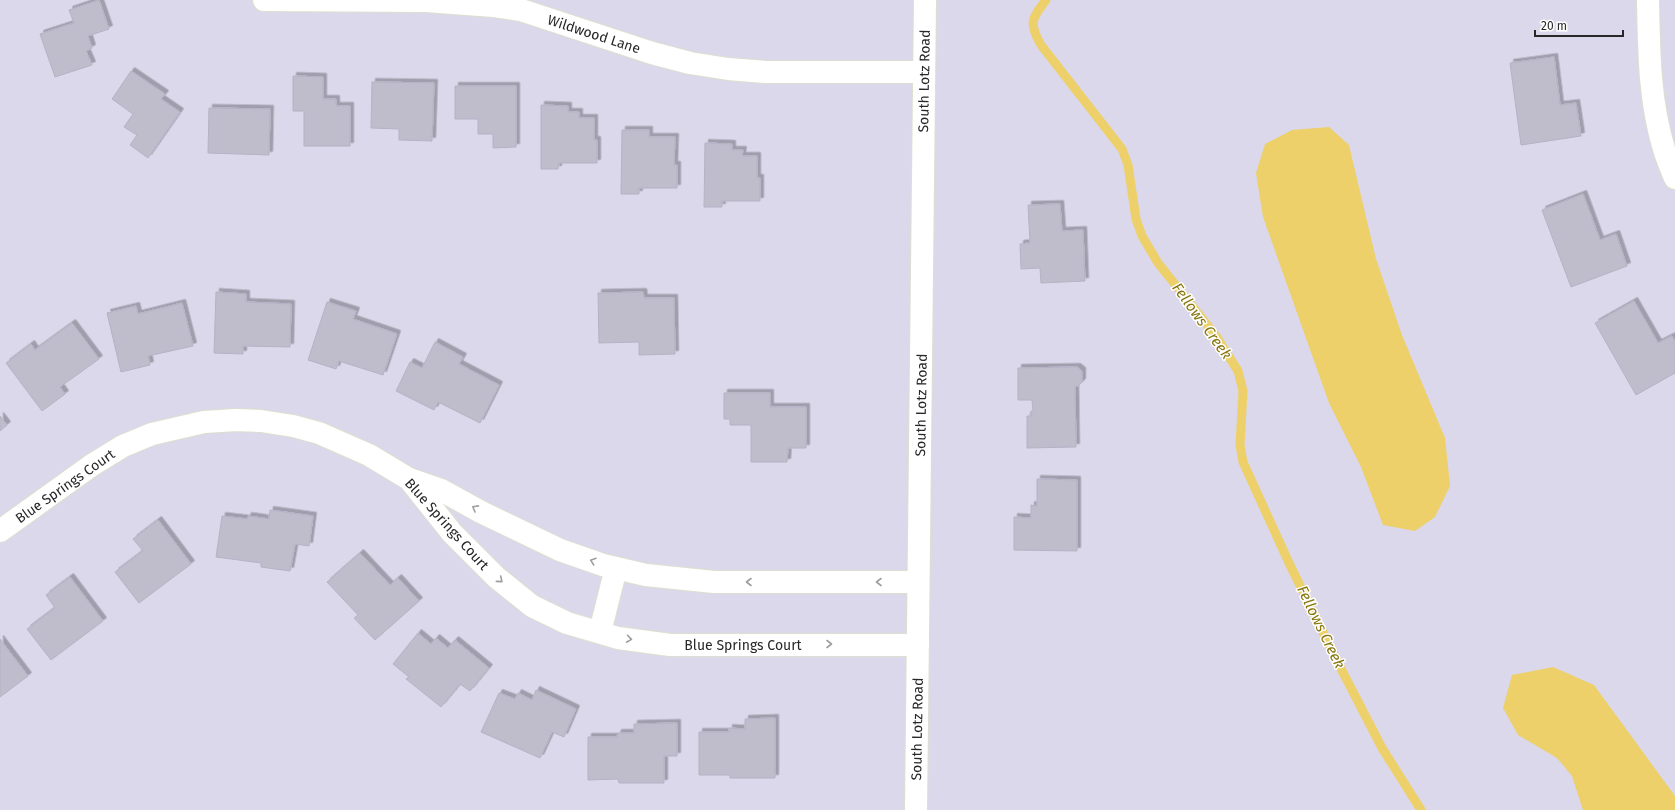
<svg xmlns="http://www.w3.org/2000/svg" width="1675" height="810" font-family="'Fira Sans',sans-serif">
<defs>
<filter id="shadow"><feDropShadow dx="3.5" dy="-3.5" stdDeviation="0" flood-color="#0004"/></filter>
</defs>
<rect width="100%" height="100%" fill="#dad8ea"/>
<path fill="#edd06a" d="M 1329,127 L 1349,145 L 1376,259 L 1402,335 L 1445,438 L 1450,486 L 1435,517 L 1415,531 L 1383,525 L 1361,467 L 1329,403 L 1263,217 L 1256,173 L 1265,144 L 1292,130 Z
M 1553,667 L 1594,685 L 1675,796 L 1675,810 L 1583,810 L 1572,776 L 1557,758 L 1518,735 L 1503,708 L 1512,675 Z"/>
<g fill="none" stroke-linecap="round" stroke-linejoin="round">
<path stroke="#edd06a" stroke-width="9" d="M 1046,0 C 1032,18 1028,23 1041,45 L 1122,149 L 1128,165 L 1136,219 L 1142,236 L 1158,263 L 1216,336 L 1238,371 L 1243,391 L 1240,445 L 1243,462 L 1289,563 L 1338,663 L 1382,748 L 1421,810"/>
</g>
<path fill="#bfbdcc" stroke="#b5b2c5" filter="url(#shadow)" d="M 99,0 L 109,29 L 88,36 L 92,48 L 86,51 L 92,65 L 55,77 L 40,34 L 74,23 L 69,10 Z
M 1554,57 L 1560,105 L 1576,103 L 1581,136 L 1521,145 L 1510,63 Z
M 131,71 L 165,94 L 161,99 L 180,112 L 148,158 L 130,145 L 137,135 L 124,127 L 133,114 L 112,99 Z
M 293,76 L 323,77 L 323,99 L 336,99 L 336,106 L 350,106 L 350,146 L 304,146 L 304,111 L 293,111 Z
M 372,82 L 434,83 L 432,141 L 399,140 L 399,129 L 371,128 Z
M 455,86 L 516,86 L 516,147 L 493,148 L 493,134 L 478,134 L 478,119 L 455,119 Z
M 541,105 L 568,106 L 568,112 L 579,112 L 579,118 L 594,118 L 594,140 L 597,140 L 597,163 L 559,163 L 558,169 L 541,169 Z
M 209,108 L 270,109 L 269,155 L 208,153 Z
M 622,130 L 649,130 L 649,137 L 675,137 L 674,165 L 677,165 L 677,188 L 639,188 L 639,194 L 621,194 Z
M 705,143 L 732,144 L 732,150 L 743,150 L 742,156 L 757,156 L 757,178 L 760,178 L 760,201 L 722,201 L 722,207 L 704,207 Z
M 1583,194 L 1600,240 L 1616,234 L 1627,266 L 1571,287 L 1542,210 Z
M 1060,204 L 1062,231 L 1083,230 L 1085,281 L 1041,283 L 1040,268 L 1021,269 L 1020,244 L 1030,243 L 1028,205 Z
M 216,292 L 246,294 L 246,302 L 291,304 L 290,347 L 243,346 L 243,354 L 214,353 Z
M 643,292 L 644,298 L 674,298 L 675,354 L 639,355 L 639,342 L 599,343 L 598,293 Z
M 1634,301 L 1658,343 L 1672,336 L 1675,342 L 1675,373 L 1636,395 L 1595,323 Z
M 327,302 L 356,311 L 353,319 L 397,334 L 383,375 L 339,361 L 336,369 L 308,360 Z
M 182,303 L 193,346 L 148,356 L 150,365 L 121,372 L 107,313 L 136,306 L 138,314 Z
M 72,323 L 99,359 L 60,387 L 65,394 L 42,411 L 6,363 L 31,344 L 35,350 Z
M 435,342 L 463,357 L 459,364 L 499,385 L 480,423 L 438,402 L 434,410 L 396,391 L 410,362 L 422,368 Z
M 1077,367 L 1082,371 L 1082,382 L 1078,386 L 1075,386 L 1076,447 L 1027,448 L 1027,416 L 1031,416 L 1031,411 L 1033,411 L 1032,400 L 1018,400 L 1018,368 Z
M 724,393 L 770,393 L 770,407 L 806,407 L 806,448 L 788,448 L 787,462 L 751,462 L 751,425 L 730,425 L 730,419 L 724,419 Z
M 0,416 L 7,425 L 0,431 Z
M 1037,479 L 1077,480 L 1077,551 L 1014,550 L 1014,517 L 1031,518 L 1031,505 L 1037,506 Z
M 270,510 L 313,516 L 309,546 L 295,544 L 290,571 L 261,567 L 261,563 L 216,557 L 222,516 L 247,519 L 248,516 L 269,519 Z
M 158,520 L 191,564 L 139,603 L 115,572 L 143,551 L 133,539 Z
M 360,553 L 390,585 L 398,578 L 419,601 L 375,640 L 354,618 L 358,615 L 327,582 Z
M 70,577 L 103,621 L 51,660 L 27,629 L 55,608 L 46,595 Z
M 418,633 L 431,644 L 436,638 L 448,648 L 455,640 L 489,668 L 470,691 L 460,684 L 441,707 L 406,679 L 409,677 L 393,664 Z
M 0,639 L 28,676 L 0,697 Z
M 536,690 L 576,709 L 564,737 L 552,732 L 540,758 L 481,732 L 499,693 L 515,699 L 518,693 L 532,700 Z
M 775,718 L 775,778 L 730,778 L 730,775 L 699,775 L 699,732 L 729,732 L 729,728 L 745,729 L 745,719 Z
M 677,723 L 677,756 L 664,756 L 664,783 L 619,783 L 618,779 L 588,780 L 588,737 L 617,737 L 618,733 L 634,733 L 634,724 Z"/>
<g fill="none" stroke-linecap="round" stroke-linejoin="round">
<defs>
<path id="minor" d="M 264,0 L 426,1 L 494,6 L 521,10 L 652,53 L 690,63 L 728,69 L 766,72 L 924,72
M 1648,0 C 1649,50 1649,100 1664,149 C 1667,159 1671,168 1675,178
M 409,479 L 441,490 L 481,512 L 560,550 L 603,565 L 646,575 L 714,582 L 918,582
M 0,531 L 92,465 L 123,446 L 152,434 L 204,422 L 236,420 L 261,421 L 293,426 L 319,433 L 369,455 L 409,479 L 452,533 L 496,577 L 532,606 L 567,623 L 618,638 L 670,645 L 918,645
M 600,632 L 616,568"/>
<path id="tertiary" d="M 916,810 L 925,0"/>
</defs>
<use href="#minor" stroke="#dbe1ce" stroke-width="24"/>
<use href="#tertiary" stroke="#dbe1ce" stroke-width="24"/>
<use href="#minor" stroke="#fff" stroke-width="22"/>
<use href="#tertiary" stroke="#fff" stroke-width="22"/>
</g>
<defs><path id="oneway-chevron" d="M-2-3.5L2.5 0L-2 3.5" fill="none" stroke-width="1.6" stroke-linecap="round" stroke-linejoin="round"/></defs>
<g stroke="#9e9e9e">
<use href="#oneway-chevron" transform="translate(475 508) rotate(-151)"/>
<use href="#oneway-chevron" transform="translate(593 561) rotate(-161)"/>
<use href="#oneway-chevron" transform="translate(500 580) rotate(40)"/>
<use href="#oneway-chevron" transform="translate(749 582) rotate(180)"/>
<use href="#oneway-chevron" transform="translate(879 582) rotate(180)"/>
<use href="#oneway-chevron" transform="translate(629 639) rotate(8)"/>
<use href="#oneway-chevron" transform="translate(829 644)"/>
</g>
<g text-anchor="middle" stroke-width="3" stroke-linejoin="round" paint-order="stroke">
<g font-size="14" fill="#272727" stroke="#fff">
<text transform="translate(594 34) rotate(18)" y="5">Wildwood Lane</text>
<text transform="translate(924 81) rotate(-89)" y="5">South Lotz Road</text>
<text transform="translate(921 405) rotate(-89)" y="5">South Lotz Road</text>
<text transform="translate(65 486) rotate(-35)" y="5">Blue Springs Court</text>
<text transform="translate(447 524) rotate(48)" y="5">Blue Springs Court</text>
<text x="743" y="650">Blue Springs Court</text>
<text transform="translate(917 729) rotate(-89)" y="5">South Lotz Road</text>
</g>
<g font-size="15" font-style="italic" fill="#88760d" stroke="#fff">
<text transform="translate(1202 321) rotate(54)" y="5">Fellows Creek</text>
<text transform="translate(1321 627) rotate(64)" y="5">Fellows Creek</text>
</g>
</g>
<path d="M1535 30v6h88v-6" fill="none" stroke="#272727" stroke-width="2"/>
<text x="1541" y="30" font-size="12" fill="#272727" stroke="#ffffff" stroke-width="3" paint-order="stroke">20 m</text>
</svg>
